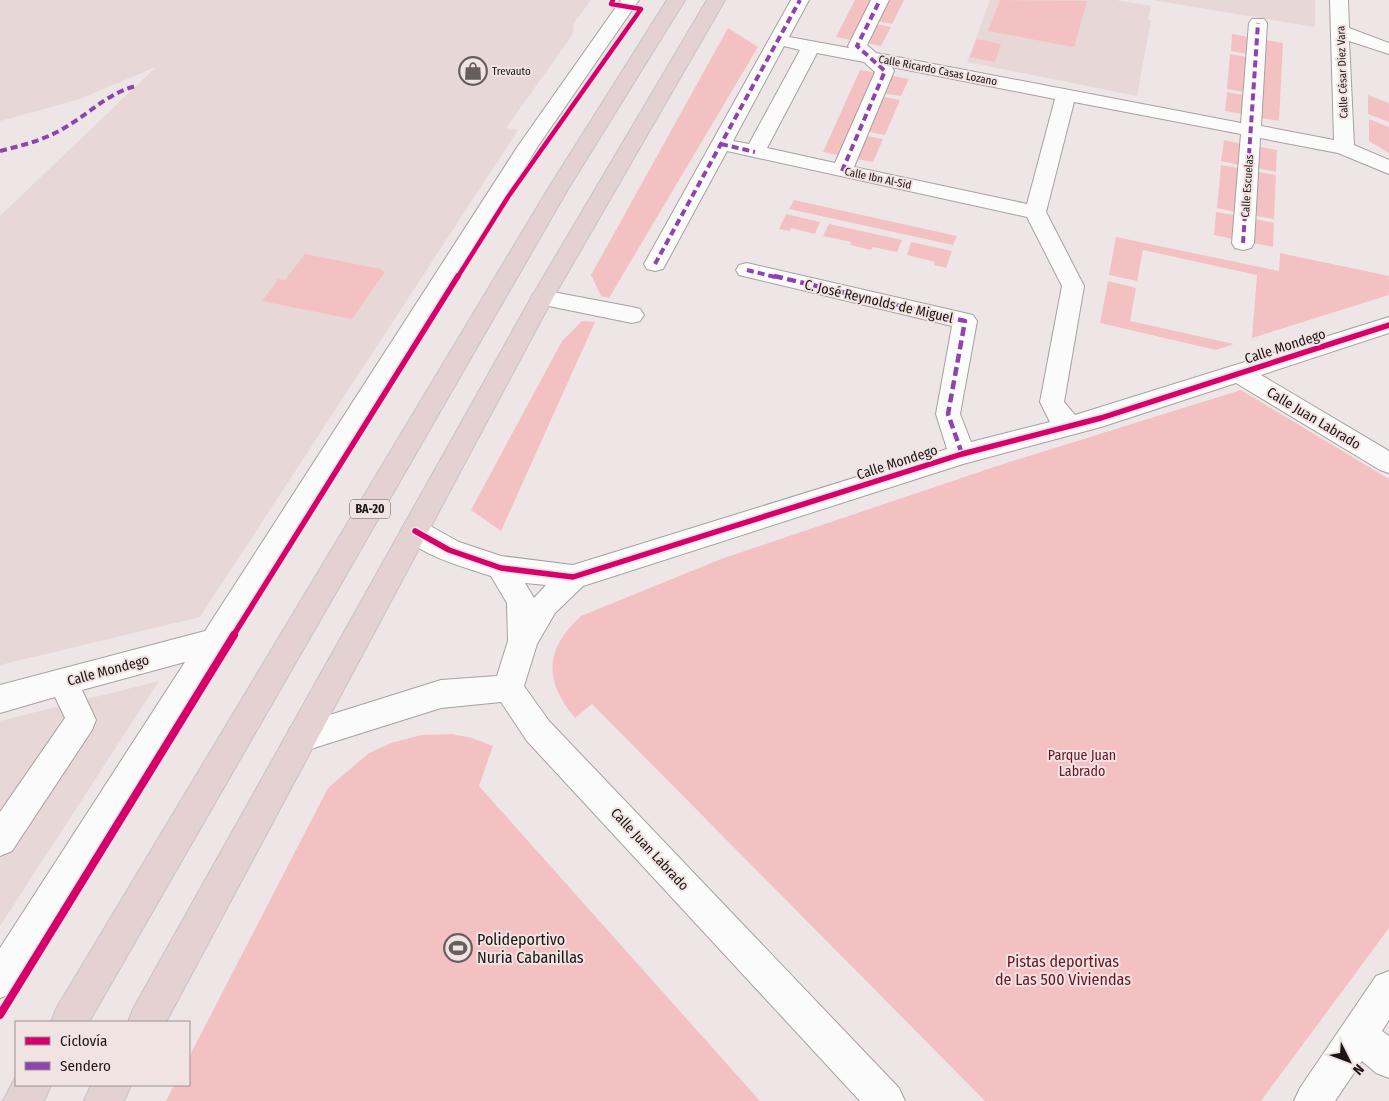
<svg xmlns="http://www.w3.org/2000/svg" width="1389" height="1101" font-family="'Fira Sans Condensed',sans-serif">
<rect width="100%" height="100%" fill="#eee6e6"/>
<path fill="#e7d7d7" d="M 0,0 L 591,0 L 574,23 L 573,34 L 506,128 L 518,130 L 200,617 L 0,665 L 0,216 L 156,67 L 77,100 L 0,121 Z
M 990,0 L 1116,0 L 1151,6 L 1148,20 L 1151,20 L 1137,96 L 967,62 Z
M 1153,0 L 1315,0 L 1315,27 Z
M 159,681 L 0,926 L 0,721 Z"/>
<path fill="#f4c1c2" d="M 855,0 L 876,0 L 855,41 L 836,37 Z
M 884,0 L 904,0 L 892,24 L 873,20 Z
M 1000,0 L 1087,1 L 1074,47 L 988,31 Z
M 871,23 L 891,27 L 881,46 L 862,42 Z
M 728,28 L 758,47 L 609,298 L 601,296 L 591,275 Z
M 1232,34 L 1253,38 L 1252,55 L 1231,51 Z
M 977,39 L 1001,44 L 995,62 L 970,57 Z
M 1261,39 L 1283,43 L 1279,121 L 1256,117 Z
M 1230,54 L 1252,58 L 1250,93 L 1227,89 Z
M 860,70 L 880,73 L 843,156 L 823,152 Z
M 888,75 L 909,79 L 901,96 L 880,93 Z
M 1227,92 L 1249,96 L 1248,115 L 1225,111 Z
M 1368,95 L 1389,103 L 1389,122 L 1368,114 Z
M 879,96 L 900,100 L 885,135 L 864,131 Z
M 1369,119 L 1389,127 L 1389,153 L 1369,141 Z
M 862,135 L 883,139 L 873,162 L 851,158 Z
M 1224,140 L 1246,145 L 1244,166 L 1221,161 Z
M 1255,146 L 1277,150 L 1276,172 L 1253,167 Z
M 1221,165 L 1244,169 L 1240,213 L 1217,208 Z
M 1253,171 L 1276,175 L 1274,219 L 1250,215 Z
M 794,200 L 957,236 L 953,245 L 789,209 Z
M 1216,212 L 1240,216 L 1238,240 L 1214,235 Z
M 786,214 L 820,222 L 815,234 L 791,228 L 790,231 L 779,229 Z
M 1250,218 L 1274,223 L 1273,247 L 1248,242 Z
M 829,224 L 902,240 L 897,252 L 873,247 L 871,250 L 850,245 L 851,242 L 823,236 Z
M 1116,237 L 1279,271 L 1280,253 L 1389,276 L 1389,295 L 1252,338 L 1257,275 L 1143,250 L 1137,281 L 1109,275 Z
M 911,242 L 952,251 L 946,268 L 934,265 L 935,262 L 907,255 Z
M 305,254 L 380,269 L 385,272 L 352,319 L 262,301 L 278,279 L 285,280 Z
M 1108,281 L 1136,288 L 1130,321 L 1234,344 L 1216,350 L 1100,323 Z
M 582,321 L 595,322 L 501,531 L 471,510 L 562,341 Z
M 1241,390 L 1389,479 L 1389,928 L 1261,1101 L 985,1101 L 592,704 L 575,718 C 543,679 545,649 581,616 L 721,559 L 1003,464 Z
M 452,734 L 472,738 L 493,746 L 479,786 L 760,1101 L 166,1101 L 174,1085 L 189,1085 L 189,1057 L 328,788 L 369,753 L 391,743 L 421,735 Z"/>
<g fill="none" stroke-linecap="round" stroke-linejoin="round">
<defs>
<path id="minor" d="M 621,0 L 639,0 L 538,146 L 13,993 L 0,998 L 0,948 L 185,662 L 82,690 L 96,720 L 92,730 L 12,851 L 0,856 L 0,812 L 65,718 L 55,697 L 0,713 L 0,685 L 205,631 L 518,146 Z
M 791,0 L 809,0 L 789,37 L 849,48 L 848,46 L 871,0 L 889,0 L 867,45 L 876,53 L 1241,123 L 1249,23 L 1252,19 L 1264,19 L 1267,23 L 1261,126 L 1334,140 L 1330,0 L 1348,0 L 1349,28 L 1389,43 L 1389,54 L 1349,41 L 1354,145 L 1389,160 L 1389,174 L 1338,153 L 1260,138 L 1254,243 L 1251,248 L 1243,250 L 1235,248 L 1232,243 L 1241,134 L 1074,102 L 1046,212 L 1084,286 L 1064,402 L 1075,415 L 1389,317 L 1389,333 L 1261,375 L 1389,451 L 1389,473 L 1380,470 L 1236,383 L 1101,427 L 963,464 L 583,586 L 555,613 L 537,644 L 524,686 L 549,721 L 899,1088 L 905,1101 L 860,1101 L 527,741 L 501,702 L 441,708 L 301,752 L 290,748 L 286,738 L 290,728 L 301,724 L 441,680 L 497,676 L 508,641 L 507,603 L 491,576 C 467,568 413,554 401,531 L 405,523 L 415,520 L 425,523 L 459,542 L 501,556 L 573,565 L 947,449 L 936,414 L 952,326 L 739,275 L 736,270 L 739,265 L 747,263 L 973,315 L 977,321 L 960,414 L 971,442 L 1050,422 L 1040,402 L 1062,286 L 1027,217 L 727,151 L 663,269 L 655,271 L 647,269 L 644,264 ZM 784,46 L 800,50 L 749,144 L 733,141 ZM 817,53 L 864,62 L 875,72 L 835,163 L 767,148 ZM 892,67 L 1055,99 L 1027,204 L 854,167 L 894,71 ZM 525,583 L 546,585 L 534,598 Z
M 542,290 L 632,307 L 640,309 L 644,315 L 640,321 L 632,323 L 534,303 L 531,298 L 534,293 Z
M 1389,971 L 1389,1020 L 1382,1031 L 1389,1036 L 1389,1078 L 1376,1073 L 1362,1061 L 1335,1101 L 1294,1101 L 1300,1088 L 1376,976 Z"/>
<path id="highway" d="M 667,0 L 685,0 L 568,189 L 89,1022 L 51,1022 L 56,1009 L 548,189 Z
M 707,0 L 725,0 L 553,298 L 166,1022 L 128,1022 L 133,1009 L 531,298 Z
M 16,1076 L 16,1085 L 51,1085 L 44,1101 L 3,1101 Z
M 91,1085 L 131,1085 L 124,1101 L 84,1101 Z"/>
</defs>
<use href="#minor" stroke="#a6a0a0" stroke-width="2"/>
<use href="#highway" stroke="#c7c3c3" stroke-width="2"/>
<use href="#minor" fill="#fcfbfb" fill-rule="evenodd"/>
<use href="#highway" fill="#e4d2d3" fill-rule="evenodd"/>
<path stroke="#8e44ad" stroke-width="4" stroke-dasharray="7 4" stroke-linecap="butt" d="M 721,144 L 755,152
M 0,151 C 24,145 48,139 69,125 C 92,111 109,93 136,86
M 842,171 L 885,71 L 857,46 L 880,0
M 1243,243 L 1258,23
M 655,264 L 800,0
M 747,270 L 779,278"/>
<path stroke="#8e44ad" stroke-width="4.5" stroke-dasharray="9 4.5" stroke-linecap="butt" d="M 774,276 L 965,321 L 948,414 L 962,454"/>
<defs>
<path id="cycleway-far2" d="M 457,278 L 508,197 L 641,9 L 611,4 L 613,0"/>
<path id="cycleway-far1" d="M 415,531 L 449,550 L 501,568 L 573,577 L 962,454 L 1101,418 L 1389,325
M 233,636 L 458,276"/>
<path id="cycleway" d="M 0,1015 L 234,635"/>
</defs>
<use href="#cycleway-far2" stroke="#f2e3e3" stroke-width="7"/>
<use href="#cycleway-far1" stroke="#f2e3e3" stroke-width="9"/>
<use href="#cycleway" stroke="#f2e3e3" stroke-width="11"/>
<use href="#cycleway-far2" stroke="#d6006c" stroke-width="4.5"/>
<use href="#cycleway-far1" stroke="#d6006c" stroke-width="5.5"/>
<use href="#cycleway" stroke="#d6006c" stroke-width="8"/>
</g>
<defs>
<symbol id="shop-ring" viewBox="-11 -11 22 22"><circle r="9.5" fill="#f2e3e3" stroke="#655e5e" stroke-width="1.5"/><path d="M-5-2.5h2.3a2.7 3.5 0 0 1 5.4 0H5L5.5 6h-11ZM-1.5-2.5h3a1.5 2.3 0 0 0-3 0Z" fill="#655e5e"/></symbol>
<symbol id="stadium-ring" viewBox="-11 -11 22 22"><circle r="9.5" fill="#f2e3e3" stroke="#655e5e" stroke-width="1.5"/><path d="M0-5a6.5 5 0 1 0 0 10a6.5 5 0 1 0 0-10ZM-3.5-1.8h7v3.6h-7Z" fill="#655e5e"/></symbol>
</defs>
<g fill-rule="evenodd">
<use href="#shop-ring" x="457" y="55" width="32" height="32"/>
<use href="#stadium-ring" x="442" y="932" width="32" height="32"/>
</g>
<g text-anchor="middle" stroke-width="4" stroke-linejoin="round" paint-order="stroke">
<g font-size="11" fill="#1b1515" stroke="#f2e3e3">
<text transform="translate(938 70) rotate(11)" y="4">Calle Ricardo Casas Lozano</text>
<text transform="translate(1342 72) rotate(-92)" y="4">Calle César Diez Vara</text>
<text transform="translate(878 178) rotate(12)" y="4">Calle Ibn Al-Sid</text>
<text transform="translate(1247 186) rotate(-86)" y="4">Calle Escuelas</text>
</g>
<g font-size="11" fill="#1b1515" stroke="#f2e3e3" text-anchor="start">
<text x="492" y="75">Trevauto</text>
</g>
<rect fill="#f2e3e3" stroke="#5c5353" stroke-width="1" x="350" y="499.5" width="40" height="19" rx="4"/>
<g font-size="12" font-weight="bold" fill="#1b1515">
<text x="370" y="513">BA-20</text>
</g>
<g font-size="14" fill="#1b1515" stroke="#f2e3e3">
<text transform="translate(879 301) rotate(13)" y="5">C. José Reynolds de Miguel</text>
<text transform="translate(1285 346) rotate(-18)" y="5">Calle Mondego</text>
<text transform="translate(1314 418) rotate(31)" y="5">Calle Juan Labrado</text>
<text transform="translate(897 462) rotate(-18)" y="5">Calle Mondego</text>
<text transform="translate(108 670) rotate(-15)" y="5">Calle Mondego</text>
<text transform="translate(650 849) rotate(47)" y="5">Calle Juan Labrado</text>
</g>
<g font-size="14" fill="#681521" stroke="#f2e3e3">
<text x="1082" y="760">Parque Juan<tspan x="1082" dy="16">Labrado</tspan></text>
</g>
<g font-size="16" fill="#1b1515" stroke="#f2e3e3" text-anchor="start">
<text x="477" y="945">Polideportivo<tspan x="477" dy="18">Nuria Cabanillas</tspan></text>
</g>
<g font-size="16" fill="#681521" stroke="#f2e3e3">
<text x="1063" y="967">Pistas deportivas<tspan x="1063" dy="18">de Las 500 Viviendas</tspan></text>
</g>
</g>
<rect x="15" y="1021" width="175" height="65" fill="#f2e3e3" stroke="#9c9191"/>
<rect x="25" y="1037" width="25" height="8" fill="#d6006c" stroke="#9c9191"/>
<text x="60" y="1046" font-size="15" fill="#1b1515">Ciclovía</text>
<rect x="25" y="1062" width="25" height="8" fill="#8e44ad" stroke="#9c9191"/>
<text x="60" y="1071" font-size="15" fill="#1b1515">Sendero</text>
<g transform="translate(1349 1061) rotate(132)" stroke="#f2e3e3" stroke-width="4" paint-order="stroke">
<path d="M0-4L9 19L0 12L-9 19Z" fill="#1b1515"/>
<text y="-8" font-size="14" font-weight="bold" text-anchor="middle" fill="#1b1515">N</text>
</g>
</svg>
